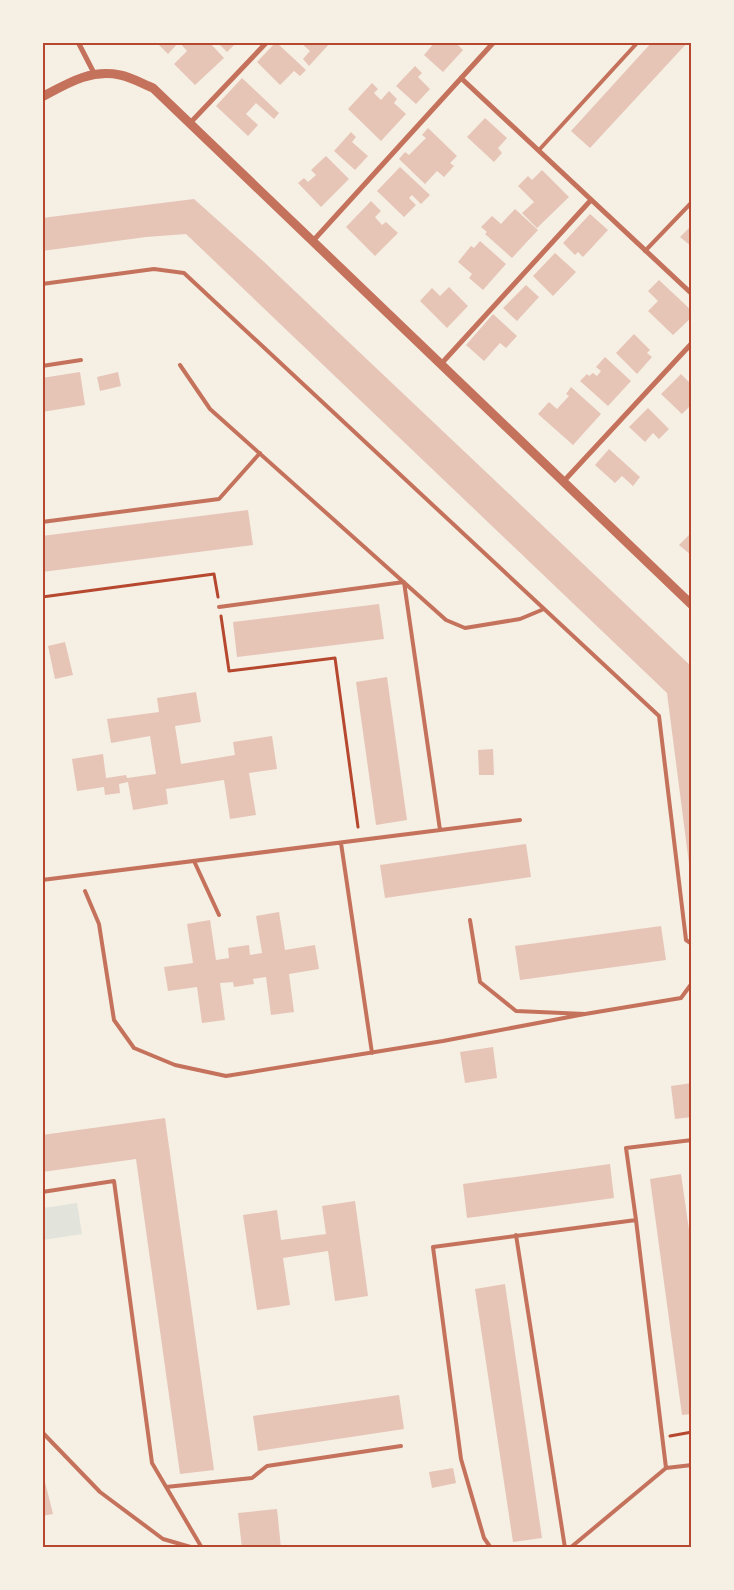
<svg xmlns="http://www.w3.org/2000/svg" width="734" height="1590" font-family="Arial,sans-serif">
<rect width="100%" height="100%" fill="#f6efe4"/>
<path fill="#e2e4dc" d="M 77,1203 L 82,1234 L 43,1240 L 43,1208 Z"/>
<path fill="#e6c5b7" d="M 156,42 L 177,42 L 178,43 L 168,54 Z
M 179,42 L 209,42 L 224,58 L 195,85 L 174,64 L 187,51 Z
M 217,42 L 237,42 L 227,52 Z
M 276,42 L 306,70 L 300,76 L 294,71 L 280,85 L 257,62 Z
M 300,42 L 331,42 L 309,66 L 303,59 L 310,51 Z
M 435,42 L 455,42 L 463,50 L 443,72 L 424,55 Z
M 652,42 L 688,42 L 590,148 L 571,131 Z
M 415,66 L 422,73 L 418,77 L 430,89 L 416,104 L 396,86 Z
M 242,78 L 279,113 L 274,119 L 256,103 L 246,114 L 258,125 L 248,136 L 216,106 Z
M 372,83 L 378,89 L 374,93 L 381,100 L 389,91 L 397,99 L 394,103 L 406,114 L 381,141 L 348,109 Z
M 485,118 L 507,138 L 498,148 L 502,153 L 494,162 L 467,137 Z
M 428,128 L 457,156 L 450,163 L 454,166 L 444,177 L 437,171 L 425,184 L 399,159 L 405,152 L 409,155 L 426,138 L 422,135 Z
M 351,132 L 356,137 L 352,142 L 368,156 L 355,170 L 334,151 Z
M 326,156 L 349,179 L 321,207 L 298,183 L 304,178 L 308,182 L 316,175 L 311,170 Z
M 400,167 L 430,195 L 421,204 L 412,195 L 409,198 L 416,205 L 404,217 L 377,191 Z
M 542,170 L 569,197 L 537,228 L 522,213 L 534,202 L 518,186 L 528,176 L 532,180 Z
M 194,199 L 262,260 L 692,667 L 692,887 L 667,693 L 186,234 L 146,237 L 42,251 L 42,218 Z
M 371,201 L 381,211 L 375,217 L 382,225 L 386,222 L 398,233 L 375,256 L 346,227 Z
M 515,209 L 538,230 L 512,258 L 485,234 L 487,232 L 481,227 L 492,216 L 501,224 Z
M 590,214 L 608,230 L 583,257 L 578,252 L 575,255 L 563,243 Z
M 692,225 L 692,247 L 680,237 Z
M 480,241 L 506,264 L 483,290 L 469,278 L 472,274 L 458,262 L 471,246 L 474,248 Z
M 555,253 L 576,272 L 553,296 L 533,276 Z
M 659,280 L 692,311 L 692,317 L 673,335 L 648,311 L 658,301 L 648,291 Z
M 526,285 L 539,297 L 517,321 L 503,308 Z
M 449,287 L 468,306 L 447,328 L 420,301 L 432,288 L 440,296 Z
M 493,314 L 517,336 L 506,348 L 500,343 L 484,361 L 466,345 Z
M 634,334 L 650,350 L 647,353 L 652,357 L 637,374 L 616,353 Z
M 605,357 L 631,381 L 608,406 L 580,381 L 587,374 L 589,376 L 593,373 L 597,376 L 601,371 L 596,367 Z
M 80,372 L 85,405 L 42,412 L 42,378 Z
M 118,372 L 121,386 L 100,391 L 97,377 Z
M 681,374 L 692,385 L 692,404 L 682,414 L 661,394 Z
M 571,387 L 601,414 L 573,445 L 538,414 L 549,402 L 557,409 L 569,396 L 566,394 Z
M 648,408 L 669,429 L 659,439 L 653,433 L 645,442 L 629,427 Z
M 609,449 L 640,477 L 633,486 L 622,476 L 615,483 L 595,465 Z
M 248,510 L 253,545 L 42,572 L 42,536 Z
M 692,532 L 692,556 L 679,545 Z
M 379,604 L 384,639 L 237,657 L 233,622 Z
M 65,642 L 73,675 L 55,679 L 48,646 Z
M 387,677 L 407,820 L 376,825 L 356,682 Z
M 196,692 L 201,722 L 175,726 L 181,764 L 235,755 L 233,742 L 272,736 L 277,769 L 249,773 L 256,815 L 230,819 L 224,780 L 166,789 L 168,804 L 133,810 L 128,782 L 119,784 L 120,793 L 105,795 L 104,787 L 77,791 L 72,759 L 103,754 L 106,778 L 126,775 L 127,778 L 156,774 L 150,736 L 111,743 L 107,719 L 159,712 L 157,698 Z
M 493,749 L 494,775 L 479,775 L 478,750 Z
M 526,844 L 531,877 L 385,898 L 380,865 Z
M 279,912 L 285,950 L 315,945 L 319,969 L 289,974 L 294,1012 L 271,1015 L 266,977 L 253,979 L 254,984 L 234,987 L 233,982 L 220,983 L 225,1020 L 202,1023 L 197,987 L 168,991 L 164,967 L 193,963 L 187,924 L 210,920 L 216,960 L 229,958 L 228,948 L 249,945 L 250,955 L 262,953 L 256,916 Z
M 661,926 L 666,960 L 520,980 L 515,946 Z
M 493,1047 L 497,1078 L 465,1083 L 460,1052 Z
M 692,1083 L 692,1117 L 675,1119 L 671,1086 Z
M 165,1118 L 214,1470 L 180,1474 L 136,1159 L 42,1172 L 42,1135 Z
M 610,1164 L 614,1198 L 467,1218 L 463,1184 Z
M 681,1174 L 692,1251 L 692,1414 L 682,1415 L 650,1179 Z
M 355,1201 L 368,1296 L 335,1301 L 328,1251 L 283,1258 L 290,1305 L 257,1310 L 243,1215 L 277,1210 L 281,1240 L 326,1234 L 322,1206 Z
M 505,1284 L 542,1538 L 513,1542 L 475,1289 Z
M 399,1395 L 404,1429 L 258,1451 L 253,1416 Z
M 453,1468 L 456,1483 L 432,1488 L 429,1472 Z
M 42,1470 L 53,1514 L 42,1516 Z
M 277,1509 L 281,1548 L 242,1548 L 238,1513 Z"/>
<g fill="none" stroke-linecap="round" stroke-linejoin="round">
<path stroke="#b5482f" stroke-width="3" d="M 42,597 L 214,574 L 218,597
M 221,616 L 229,671 L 335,658 L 358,827
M 670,1436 L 692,1432"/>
<path stroke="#c5725c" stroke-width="4" d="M 539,150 L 638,42
M 645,251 L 692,202
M 42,284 L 154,269 L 184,273 L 659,716 L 686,940 L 692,944
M 180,365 L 210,409 L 446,620 L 465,628 L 520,619 L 544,609
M 42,366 L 81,360
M 42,522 L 219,499 L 260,453
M 219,607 L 404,582 L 440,830
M 341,843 L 372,1053
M 194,861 L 219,915
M 42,880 L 520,820
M 85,891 L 99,924 L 114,1020 L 134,1048 L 175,1065 L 226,1076 L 443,1041 L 585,1014
M 470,920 L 480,982 L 516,1011 L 585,1014 L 681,998 L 692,983
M 42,1192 L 114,1181 L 152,1463 L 202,1548
M 636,1220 L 626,1148 L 692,1140
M 516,1235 L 565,1548
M 42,1432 L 100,1492 L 163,1539 L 194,1548
M 166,1487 L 252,1478 L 267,1466 L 401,1446
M 491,1548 L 484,1538 L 461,1459 L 433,1247 L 636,1220 L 666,1468
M 570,1548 L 666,1468 L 692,1465"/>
<path stroke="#c5725c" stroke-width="5" d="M 78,42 L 95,75
M 461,78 L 692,294
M 191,122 L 267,42
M 312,242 L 494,42
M 441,364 L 591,200
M 563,482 L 692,343"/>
<path stroke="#c5725c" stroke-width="9" d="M 42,97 C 68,83 90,69 120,75 C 131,77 143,84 153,88 L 692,605"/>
</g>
<rect width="734" height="1590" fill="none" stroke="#f6efe4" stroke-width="88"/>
<rect x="44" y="44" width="646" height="1502" fill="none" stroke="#b5482f" stroke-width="2"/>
</svg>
